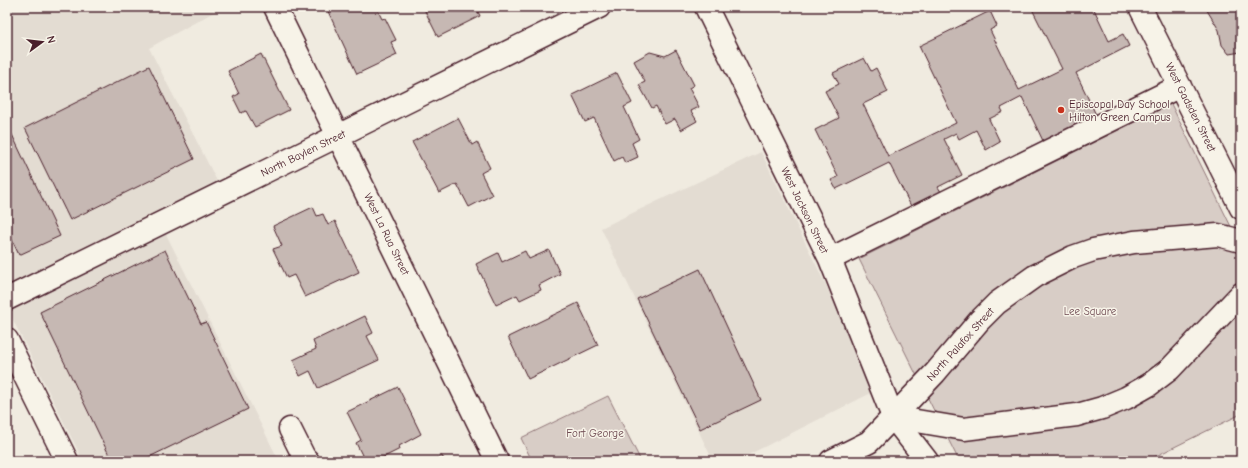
<svg xmlns="http://www.w3.org/2000/svg" width="1248" height="468" font-family="'Comic Neue',sans-serif">
<rect width="100%" height="100%" fill="#f0ebe0"/>
<filter id="ink" filterUnits="userSpaceOnUse"><feTurbulence type="fractalNoise" baseFrequency=".025" numOctaves="2"/><feDisplacementMap in="SourceGraphic" scale="8" xChannelSelector="R" yChannelSelector="G"/><feConvolveMatrix kernelMatrix="1 2 1 2 8 2 1 2 1" color-interpolation-filters="sRGB"/></filter>
<g filter="url(#ink)">
<path fill="#e3dcd2" d="M 7,7 L 223,7 L 149,48 L 217,181 L 7,285 Z
M 761,152 L 877,390 L 736,461 L 713,461 L 601,228 Z
M 166,234 L 279,461 L 83,461 L 9,312 Z"/>
<path fill="#d8cdc6" stroke="#917678" d="M 1171,104 L 1241,247 L 1241,414 L 1146,461 L 959,461 L 859,259 Z
M 608,396 L 641,461 L 532,461 L 521,438 Z"/>
<path fill="#c6b8b3" stroke="#4a1f2b" d="M 326,7 L 376,7 L 382,19 L 385,18 L 396,40 L 391,42 L 397,55 L 357,74 Z
M 423,7 L 476,7 L 480,16 L 438,37 Z
M 1031,7 L 1093,7 L 1109,41 L 1123,34 L 1129,46 L 1076,73 L 1098,119 L 1045,145 L 1022,97 L 1001,108 L 1003,112 L 989,119 L 1000,142 L 986,150 L 976,130 L 959,139 L 956,133 L 944,139 L 962,175 L 938,187 L 943,195 L 913,210 L 889,163 L 836,189 L 831,180 L 838,177 L 815,130 L 839,118 L 825,91 L 839,84 L 833,73 L 864,58 L 871,71 L 876,68 L 888,92 L 863,104 L 888,156 L 956,123 L 919,46 L 990,11 L 997,26 L 990,30 L 1019,90 L 1062,69 Z
M 1205,7 L 1241,7 L 1241,52 L 1229,54 L 1222,45 L 1219,30 Z
M 676,50 L 694,85 L 689,88 L 699,107 L 691,111 L 697,121 L 681,130 L 675,119 L 665,124 L 656,106 L 652,108 L 639,85 L 645,82 L 634,61 L 650,52 L 665,56 Z
M 261,54 L 289,110 L 255,127 L 246,111 L 241,113 L 233,97 L 239,94 L 228,71 Z
M 149,66 L 194,159 L 70,220 L 25,128 Z
M 617,73 L 632,103 L 624,107 L 639,139 L 632,143 L 638,157 L 625,163 L 622,157 L 614,161 L 594,118 L 585,122 L 572,95 Z
M 458,118 L 472,145 L 477,142 L 490,168 L 481,173 L 492,195 L 469,207 L 457,184 L 439,193 L 412,142 Z
M 7,124 L 60,236 L 19,255 L 7,229 Z
M 313,207 L 317,216 L 323,214 L 328,225 L 335,221 L 359,272 L 305,297 L 294,275 L 287,278 L 273,249 L 282,246 L 273,226 Z
M 165,250 L 201,324 L 206,322 L 248,409 L 141,461 L 112,461 L 40,312 Z
M 549,250 L 560,274 L 539,285 L 541,290 L 520,300 L 517,295 L 496,305 L 476,264 L 498,253 L 502,262 L 525,251 L 529,259 Z
M 700,269 L 761,400 L 700,429 L 637,299 Z
M 578,303 L 598,345 L 528,379 L 508,337 Z
M 365,316 L 373,333 L 367,336 L 379,360 L 318,388 L 310,371 L 300,376 L 293,360 L 316,349 L 313,341 Z
M 398,387 L 421,434 L 399,446 L 400,449 L 376,461 L 365,461 L 356,443 L 361,440 L 347,412 Z
M 442,456 L 445,461 L 431,461 Z"/>
<g fill="none" stroke-linecap="round" stroke-linejoin="round">
<defs>
<path id="minor" d="M 275,7 L 497,461
M 706,7 L 830,259 L 893,417 L 927,461
M 1140,7 L 1241,208
M 830,259 L 1180,86
M 7,299 L 599,7
M 7,340 L 67,461
M 290,429 L 304,457 L 308,461"/>
<path id="major" d="M 893,417 L 964,429 L 1077,415 L 1102,408 L 1126,398 L 1149,385 L 1170,369 L 1241,294
M 831,461 L 869,442 L 935,373 L 979,321 L 997,303 L 1035,276 L 1073,257 L 1093,250 L 1134,242 L 1218,235 L 1241,241"/>
</defs>
<use href="#minor" stroke="#4a1f2b" stroke-width="25"/>
<use href="#major" stroke="#4a1f2b" stroke-width="25"/>
<use href="#minor" stroke="#f7f3e8" stroke-width="22"/>
<use href="#major" stroke="#f7f3e8" stroke-width="22"/>
</g>
</g>
<circle fill="#c8321e" stroke="#f7f3e8" stroke-width="1.5" cx="1061" cy="110" r="4"/>
<g text-anchor="middle" stroke-width="3" stroke-linejoin="round" paint-order="stroke">
<g font-size="11" fill="#4a1f2b" stroke="#f7f3e8" text-anchor="start">
<text x="1069" y="108">Episcopal Day School<tspan x="1069" dy="13">Hilton Green Campus</tspan></text>
</g>
<g font-size="11" fill="#4a1f2b" stroke="#f7f3e8">
<text transform="translate(1191 107) rotate(63)" y="4">West Gadsden Street</text>
<text transform="translate(303 153) rotate(-26)" y="4">North Baylen Street</text>
<text transform="translate(805 210) rotate(64)" y="4">West Jackson Street</text>
<text transform="translate(387 234) rotate(64)" y="4">West La Rua Street</text>
<text transform="translate(960 344) rotate(-48)" y="4">North Palafox Street</text>
</g>
<g font-size="11" fill="#6e4a52" stroke="#f7f3e8">
<text x="1090" y="315">Lee Square</text>
<text x="595" y="437">Fort George</text>
</g>
</g>
<rect width="1248" height="468" fill="none" stroke="#f7f3e8" stroke-width="24"/>
<rect x="12" y="12" width="1224" height="444" fill="none" stroke="#4a1f2b" stroke-width="1.5" filter="url(#ink)"/>
<g transform="translate(42 42) rotate(75)" stroke="#f7f3e8" stroke-width="3" paint-order="stroke">
<path d="M0-3L7 15L0 10L-7 15Z" fill="#4a1f2b"/>
<text y="-6" font-size="11" font-weight="bold" text-anchor="middle" fill="#4a1f2b">N</text>
</g>
</svg>
